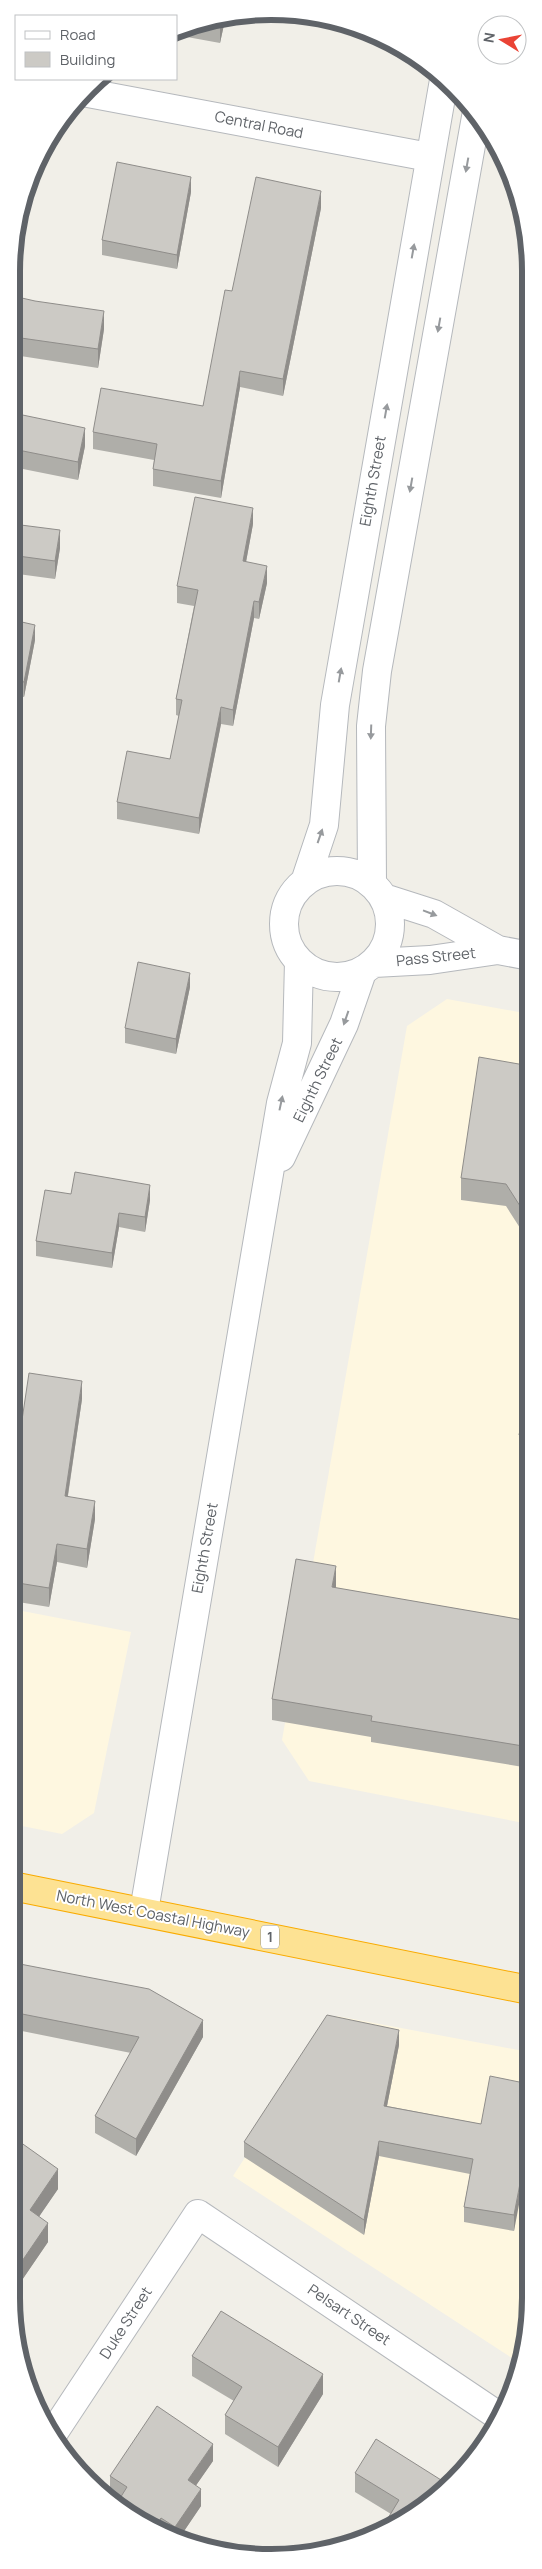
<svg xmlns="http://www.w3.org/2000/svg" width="542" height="2569" font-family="Manrope,sans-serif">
<rect width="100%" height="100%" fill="#f1efe8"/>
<path fill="#fef7e0" d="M 447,999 L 530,1014 L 529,1824 L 309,1781 L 282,1740 L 407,1026 Z
M 12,1609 L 131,1632 L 94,1813 L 62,1834 L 12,1824 Z
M 337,2016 L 529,2052 L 529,2332 L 518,2362 L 233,2176 Z"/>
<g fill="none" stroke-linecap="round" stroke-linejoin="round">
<defs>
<path id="minor" d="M 88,93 L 429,157
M284 924a53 53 0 1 1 106 0a53 53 0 1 1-106 0Z
M 305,882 L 324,825 L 335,705 L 444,80
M 372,884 L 371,726 L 377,671 L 476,117
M 384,898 L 434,914 L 498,950
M 374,963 L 430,960 L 498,950 L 530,956
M 281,1157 L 344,1024 L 362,972
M 144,1911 L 281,1103 L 297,1043 L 299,961
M 54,2432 L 198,2214 L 500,2417"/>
<path id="highway" d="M 12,1886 L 529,1990"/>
</defs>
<use href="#minor" stroke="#b5b8bc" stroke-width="30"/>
<use href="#highway" stroke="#f9ab00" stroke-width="30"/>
<use href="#minor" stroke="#fff" stroke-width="28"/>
<use href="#highway" stroke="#fde293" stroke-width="28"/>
</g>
<path fill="#afaea9" d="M 305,13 L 345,26 L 225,20 L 220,43 L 176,35 L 176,34 L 204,20 Z
M 191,192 L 177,269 L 102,255 L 102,240 Z
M 321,208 L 283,396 L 240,387 L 221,498 L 153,486 L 153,469 L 154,460 L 93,449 L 93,432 L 203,406 L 232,291 Z
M 13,296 L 104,329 L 98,368 L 14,355 L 13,361 Z
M 13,413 L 85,446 L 78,480 L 13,467 Z
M 13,524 L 60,548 L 55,579 L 18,574 L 18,570 L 13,569 Z
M 253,524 L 246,562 L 267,583 L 259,619 L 254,618 L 233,726 L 221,724 L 199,834 L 117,819 L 117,802 L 170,759 L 179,716 L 176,715 L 176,699 L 194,606 L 177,603 L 177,586 Z
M 13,620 L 35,640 L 24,697 L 13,695 Z
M 190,987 L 176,1054 L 125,1043 L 125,1028 Z
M 530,1066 L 529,1242 L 506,1206 L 461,1200 L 461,1178 Z
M 71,1194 L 150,1200 L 145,1232 L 119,1227 L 112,1268 L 36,1256 L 36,1241 Z
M 529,1384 L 529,1458 L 519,1457 L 519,1435 Z
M 82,1399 L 68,1496 L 95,1519 L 87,1568 L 57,1562 L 49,1607 L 12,1601 L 12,1487 Z
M 336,1588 L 529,1621 L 529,1768 L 371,1742 L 371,1737 L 272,1720 L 272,1699 Z
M 12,2006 L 203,2037 L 136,2156 L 95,2133 L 95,2116 L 131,2053 L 12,2029 Z
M 399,2045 L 387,2106 L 481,2124 L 529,2084 L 514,2231 L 464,2222 L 464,2207 L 470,2174 L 379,2156 L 364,2235 L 244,2157 L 244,2142 Z
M 11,2139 L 58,2189 L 39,2216 L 48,2242 L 20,2283 L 16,2281 L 11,2289 Z
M 192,2356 L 323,2394 L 278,2467 L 225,2434 L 225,2415 L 234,2401 L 192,2376 Z
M 213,2461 L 196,2485 L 201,2506 L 180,2537 L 156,2531 L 119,2499 L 110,2493 L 110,2476 Z
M 355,2473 L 449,2485 L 391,2514 L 355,2492 Z"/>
<path fill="#8f8d8a" d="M 221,19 L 225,19 L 225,20 L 220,43 L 220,24 Z
M 191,177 L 191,192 L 177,269 L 177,255 Z
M 321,191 L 321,208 L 283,396 L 283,379 Z
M 104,311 L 104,329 L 98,368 L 98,349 Z
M 14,337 L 14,355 L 13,361 L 13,343 Z
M 240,371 L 240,387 L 221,498 L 221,481 Z
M 85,428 L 85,446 L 78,480 L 78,462 Z
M 253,508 L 253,524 L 243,578 L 243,561 Z
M 60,530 L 60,548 L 55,579 L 55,561 Z
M 267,566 L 267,583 L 259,619 L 259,602 Z
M 254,601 L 254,618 L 233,726 L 233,710 Z
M 35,625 L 35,640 L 24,697 L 24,682 Z
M 221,707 L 221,724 L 199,834 L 199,818 Z
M 190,973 L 190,987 L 176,1054 L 176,1039 Z
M 19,1146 L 19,1161 L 12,1195 L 12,1180 Z
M 150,1185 L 150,1200 L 145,1232 L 145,1217 Z
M 119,1213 L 119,1227 L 112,1268 L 112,1253 Z
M 82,1381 L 82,1399 L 65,1514 L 65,1496 Z
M 95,1501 L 95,1519 L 87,1568 L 87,1549 Z
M 57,1544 L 57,1562 L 49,1607 L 49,1588 Z
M 336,1566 L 336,1587 L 332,1608 L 332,1587 Z
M 203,2020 L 203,2037 L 136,2156 L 136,2139 Z
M 399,2030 L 399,2045 L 384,2121 L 384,2106 Z
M 529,2136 L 529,2152 L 514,2231 L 514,2215 Z
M 379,2141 L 379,2156 L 364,2235 L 364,2220 Z
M 58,2169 L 58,2189 L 30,2230 L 30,2210 Z
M 48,2223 L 48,2242 L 20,2283 L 20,2264 Z
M 16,2261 L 16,2281 L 11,2289 L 11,2269 Z
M 323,2374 L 323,2394 L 278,2467 L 278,2447 Z
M 213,2444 L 213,2461 L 188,2497 L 188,2480 Z
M 201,2489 L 201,2506 L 180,2537 L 175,2536 L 175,2527 Z
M 161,2518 L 161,2532 L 156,2531 L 154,2529 Z"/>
<path fill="#cccac5" stroke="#8f8d8a" d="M 221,19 L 220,24 L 202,21 L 204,20 Z
M 117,162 L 191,177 L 177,255 L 102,240 Z
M 256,177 L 321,191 L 283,379 L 240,371 L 221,481 L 153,469 L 157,444 L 93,432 L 101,388 L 203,406 L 225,290 L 232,291 Z
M 13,296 L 35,301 L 104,311 L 98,349 L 14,337 L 13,343 Z
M 13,413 L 85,428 L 78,462 L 13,449 Z
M 195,497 L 253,508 L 243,561 L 267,566 L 259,602 L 254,601 L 233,710 L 221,707 L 199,818 L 117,802 L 127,751 L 170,759 L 182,700 L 176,699 L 198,590 L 177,586 Z
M 13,524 L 60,530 L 55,561 L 18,556 L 19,551 L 13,551 Z
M 13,620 L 35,625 L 24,682 L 13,680 Z
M 138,962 L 190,973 L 176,1039 L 125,1028 Z
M 479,1057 L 530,1066 L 529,1220 L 506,1184 L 461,1178 Z
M 12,1145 L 19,1146 L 12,1180 Z
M 75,1172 L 150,1185 L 145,1217 L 119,1213 L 112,1253 L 36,1241 L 45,1190 L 71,1194 Z
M 29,1373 L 82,1381 L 65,1496 L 95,1501 L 87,1549 L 57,1544 L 49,1588 L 12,1582 L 12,1487 Z
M 529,1384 L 529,1437 L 519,1435 Z
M 296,1559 L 336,1566 L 332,1587 L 529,1621 L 529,1747 L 371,1721 L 372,1716 L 272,1699 Z
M 20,1964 L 149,1989 L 203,2020 L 136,2139 L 95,2116 L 139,2037 L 12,2012 L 12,2006 Z
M 327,2015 L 399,2030 L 384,2106 L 481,2124 L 490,2076 L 529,2084 L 529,2136 L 514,2215 L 464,2207 L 473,2159 L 379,2141 L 364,2220 L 244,2142 Z
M 13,2137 L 58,2169 L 30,2210 L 48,2223 L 20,2264 L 16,2261 L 11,2269 L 11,2139 Z
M 221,2311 L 323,2374 L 278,2447 L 225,2415 L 242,2387 L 192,2356 Z
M 157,2406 L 213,2444 L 188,2480 L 201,2489 L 175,2527 L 161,2518 L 154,2529 L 117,2503 L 127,2487 L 110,2476 Z
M 376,2439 L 449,2485 L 442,2493 L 382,2528 L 399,2500 L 355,2473 Z"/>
<defs><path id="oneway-solid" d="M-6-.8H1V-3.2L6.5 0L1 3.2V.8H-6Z" transform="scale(1.25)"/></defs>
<g fill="#979a9d">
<use href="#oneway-solid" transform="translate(467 165) rotate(100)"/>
<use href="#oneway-solid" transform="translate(413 251) rotate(-80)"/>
<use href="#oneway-solid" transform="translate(439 325) rotate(100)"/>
<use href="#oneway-solid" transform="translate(386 411) rotate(-80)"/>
<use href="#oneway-solid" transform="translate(411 485) rotate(100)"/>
<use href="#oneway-solid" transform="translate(340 675) rotate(-80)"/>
<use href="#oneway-solid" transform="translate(371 732) rotate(92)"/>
<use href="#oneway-solid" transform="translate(320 836) rotate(-71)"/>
<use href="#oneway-solid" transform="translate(430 913) rotate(21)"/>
<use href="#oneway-solid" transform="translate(346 1018) rotate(109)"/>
<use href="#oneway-solid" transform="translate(281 1103) rotate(-78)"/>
</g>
<g text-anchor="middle" stroke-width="4" stroke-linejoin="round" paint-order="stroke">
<rect fill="#fff" stroke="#8f9295" stroke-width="1" x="261" y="1925.5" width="18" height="23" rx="4"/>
<g font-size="14" font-weight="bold" fill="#5f6368">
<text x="270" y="1942">1</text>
</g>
<g font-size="15" fill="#5f6368" stroke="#fff">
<text transform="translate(259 125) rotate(11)" y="5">Central Road</text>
<text transform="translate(373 481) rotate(-80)" y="5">Eighth Street</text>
<text transform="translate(436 957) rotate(-6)" y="5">Pass Street</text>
<text transform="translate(318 1080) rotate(-64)" y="5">Eighth Street</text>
<text transform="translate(205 1548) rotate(-80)" y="5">Eighth Street</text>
<text transform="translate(153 1914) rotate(11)" y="5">North West Coastal Highway</text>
<text transform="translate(349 2315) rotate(34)" y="5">Pelsart Street</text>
<text transform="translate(126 2323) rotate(-57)" y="5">Duke Street</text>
</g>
</g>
<path d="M0 0H542V2569H0ZM271 20H271A251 251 0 0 1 522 271V2298A251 251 0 0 1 271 2549H271A251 251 0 0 1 20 2298V271A251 251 0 0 1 271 20Z" fill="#fff" fill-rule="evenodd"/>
<path fill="none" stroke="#5f6368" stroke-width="6" d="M271 20H271A251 251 0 0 1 522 271V2298A251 251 0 0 1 271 2549H271A251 251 0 0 1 20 2298V271A251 251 0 0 1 271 20Z"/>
<rect x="15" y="15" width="162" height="65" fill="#ffffff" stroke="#bfc1c3"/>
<rect x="25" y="31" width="25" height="8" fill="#ffffff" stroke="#bfc1c3"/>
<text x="60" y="40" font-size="15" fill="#5f6368">Road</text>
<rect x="25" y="52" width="25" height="15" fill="#cccac5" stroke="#bfc1c3"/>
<text x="60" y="65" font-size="15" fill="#5f6368">Building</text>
<g transform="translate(502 40) rotate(280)"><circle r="24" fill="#ffffff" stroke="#bfc1c3"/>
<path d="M0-4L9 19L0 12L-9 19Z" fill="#ea4335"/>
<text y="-8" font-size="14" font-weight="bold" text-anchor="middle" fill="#5f6368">N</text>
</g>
</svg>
